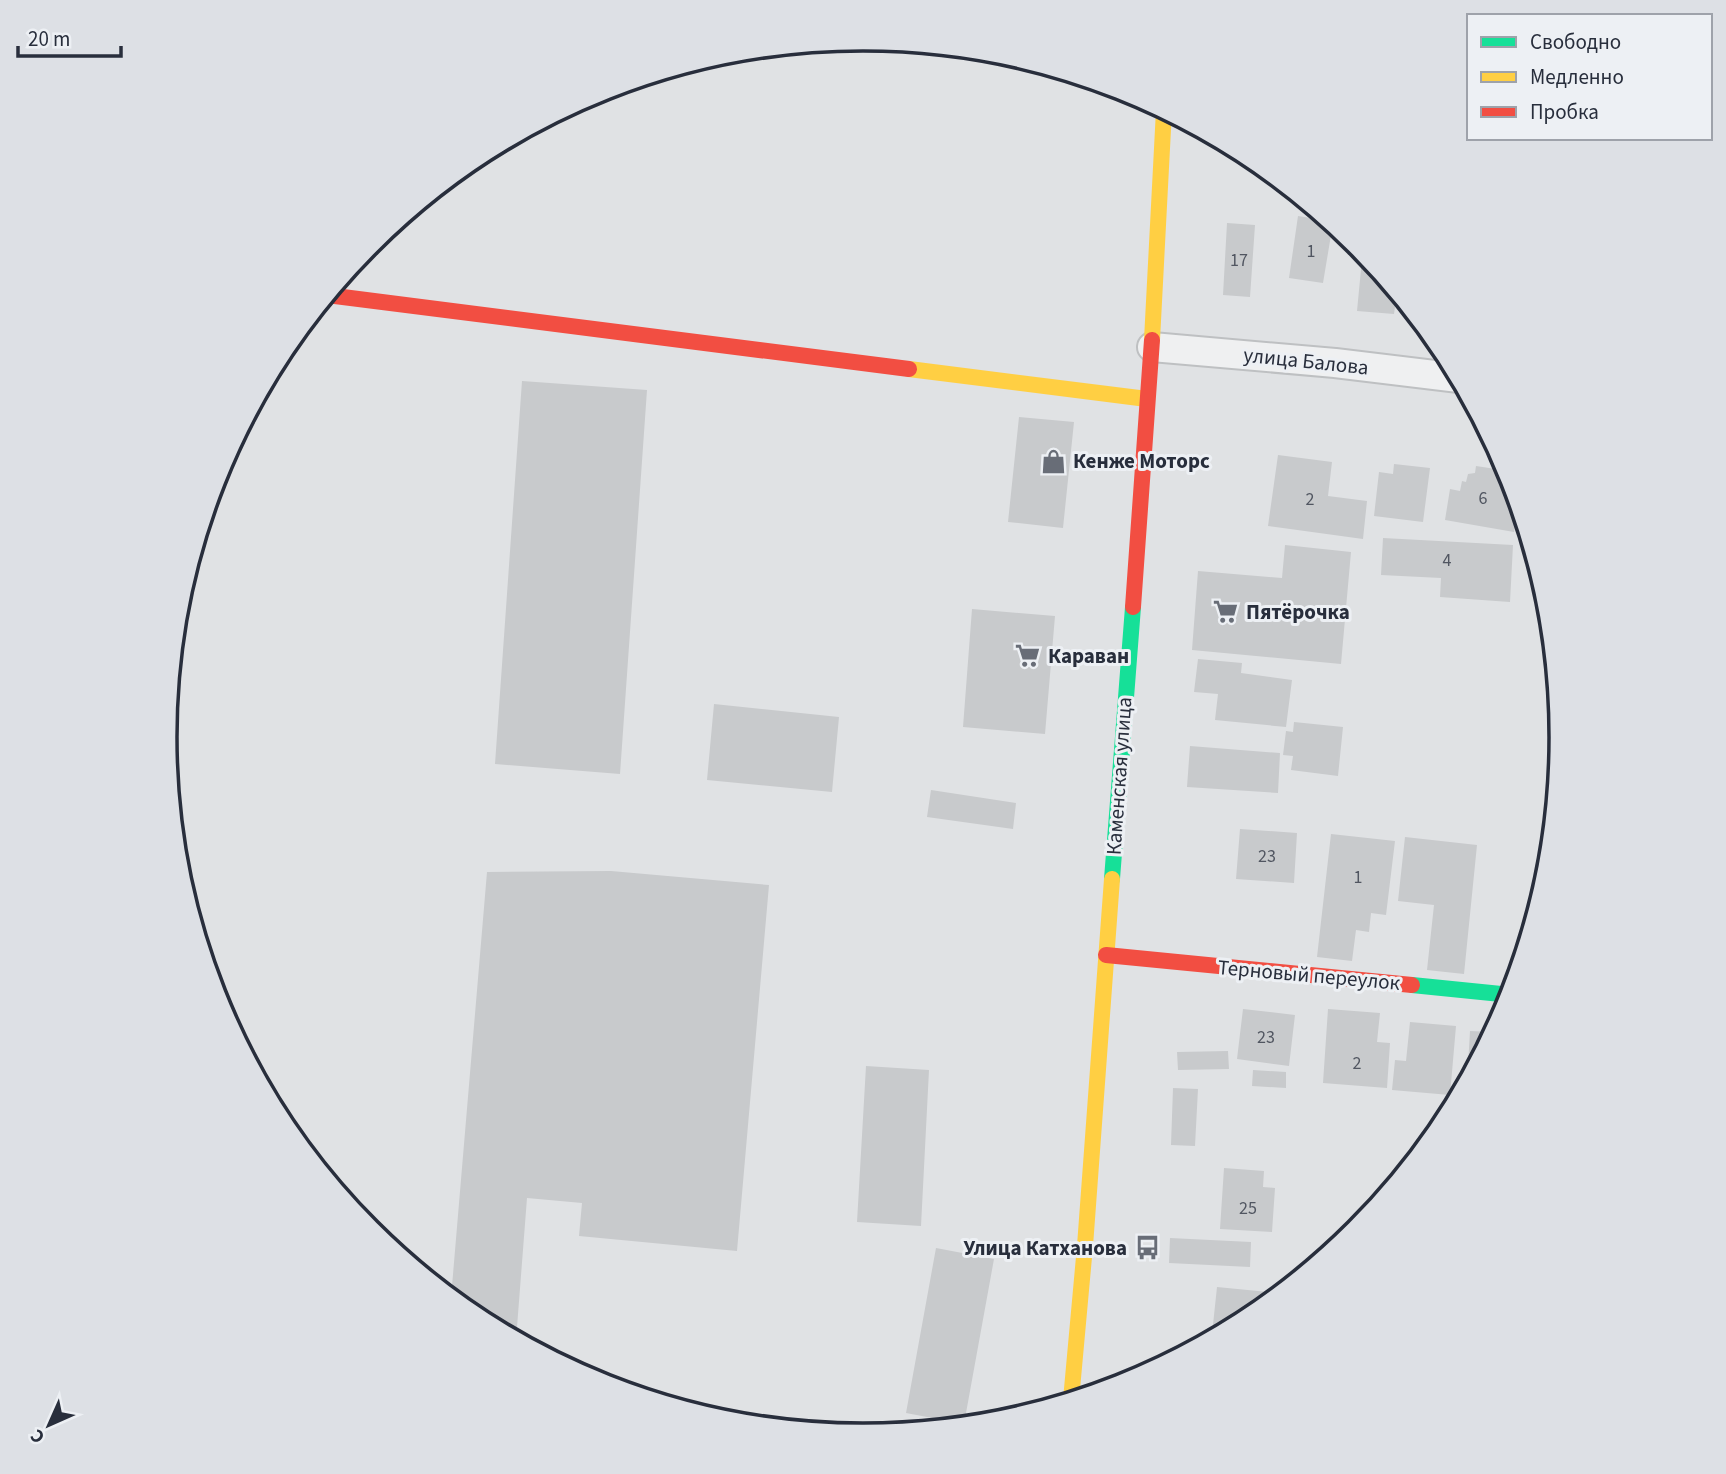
<svg xmlns="http://www.w3.org/2000/svg" width="1726" height="1474" font-family="'Source Sans 3',sans-serif">
<rect width="100%" height="100%" fill="#e0e2e4"/>
<path fill="#c8cacc" d="M 1298,216 L 1330,221 L 1333,223 L 1323,283 L 1289,278 Z
M 1227,223 L 1255,225 L 1250,297 L 1223,295 Z
M 1362,259 L 1371,260 L 1397,292 L 1394,314 L 1357,311 Z
M 522,381 L 647,390 L 620,774 L 495,764 Z
M 1019,417 L 1074,422 L 1063,528 L 1008,522 Z
M 1278,455 L 1332,462 L 1328,496 L 1367,501 L 1363,539 L 1268,526 Z
M 1394,464 L 1430,468 L 1423,522 L 1374,516 L 1379,472 L 1393,474 Z
M 1476,466 L 1509,471 L 1519,504 L 1514,532 L 1445,520 L 1450,489 L 1460,491 L 1462,481 L 1466,482 L 1468,474 L 1475,473 Z
M 1383,538 L 1513,545 L 1510,602 L 1440,597 L 1441,578 L 1381,575 Z
M 1285,545 L 1351,552 L 1341,664 L 1192,650 L 1198,571 L 1282,578 Z
M 972,609 L 1055,616 L 1045,734 L 963,727 Z
M 1198,659 L 1242,663 L 1241,673 L 1292,680 L 1286,727 L 1215,720 L 1218,694 L 1194,692 Z
M 714,704 L 839,717 L 832,792 L 707,780 Z
M 1294,722 L 1343,727 L 1338,776 L 1291,770 L 1293,756 L 1283,755 L 1286,731 L 1293,732 Z
M 1190,746 L 1280,753 L 1278,793 L 1187,787 Z
M 931,790 L 1016,803 L 1013,829 L 927,817 Z
M 1240,829 L 1297,833 L 1294,883 L 1236,879 Z
M 1331,834 L 1395,841 L 1386,915 L 1371,913 L 1369,932 L 1356,930 L 1352,961 L 1317,957 Z
M 1405,837 L 1477,845 L 1464,974 L 1427,970 L 1434,905 L 1398,901 Z
M 611,871 L 769,885 L 737,1251 L 579,1236 L 582,1203 L 527,1198 L 516,1340 L 475,1318 L 451,1298 L 487,872 Z
M 1243,1009 L 1295,1015 L 1289,1066 L 1237,1059 Z
M 1328,1009 L 1380,1013 L 1377,1042 L 1390,1043 L 1387,1088 L 1323,1083 Z
M 1410,1022 L 1456,1026 L 1450,1095 L 1392,1090 L 1395,1060 L 1406,1061 Z
M 1470,1031 L 1493,1032 L 1467,1083 Z
M 1228,1051 L 1229,1069 L 1178,1070 L 1177,1052 Z
M 866,1066 L 929,1070 L 921,1226 L 857,1222 Z
M 1253,1070 L 1286,1072 L 1286,1088 L 1252,1086 Z
M 1173,1088 L 1198,1089 L 1195,1146 L 1171,1145 Z
M 1224,1168 L 1264,1171 L 1263,1187 L 1275,1188 L 1272,1232 L 1220,1229 Z
M 1170,1238 L 1251,1242 L 1250,1267 L 1169,1263 Z
M 936,1248 L 994,1259 L 964,1424 L 906,1413 Z
M 1217,1287 L 1268,1292 L 1267,1305 L 1251,1318 L 1219,1335 L 1212,1334 Z"/>
<g fill="none" stroke-linecap="round" stroke-linejoin="round">
<defs>
<path id="street" d="M 1152,347 L 1335,363 L 1459,378"/>
</defs>
<use href="#street" stroke="#bec0c2" stroke-width="32"/>
<use href="#street" stroke="#eff0f1" stroke-width="28"/>
<path stroke="#16e098" stroke-width="16" d="M 1112,879 L 1133,607
M 1412,985 L 1511,995"/>
<path stroke="#ffcf43" stroke-width="16" d="M 1152,340 L 1164,110
M 909,369 L 1147,399
M 1071,1400 L 1085,1246 L 1112,879"/>
<path stroke="#f24e42" stroke-width="16" d="M 327,295 L 909,369
M 1133,607 L 1152,340
M 1106,955 L 1412,985"/>
</g>
<defs>
<symbol id="shop-bare" viewBox="-9 -9 18 18"><path d="M-5-2.5h2.3a2.7 3.5 0 0 1 5.4 0H5L5.5 6h-11ZM-1.5-2.5h3a1.5 2.3 0 0 0-3 0Z" fill="#686d77" stroke="#edf0f4" stroke-width="2.5" paint-order="stroke"/></symbol>
<symbol id="supermarket-bare" viewBox="-9 -9 18 18"><path d="M-6-5.5h2.5l.6 2H6L4.5 2H-2.5L-4.4-4H-6ZM-1.5 3.2a1.3 1.3 0 1 0 .1 0ZM3 3.2a1.3 1.3 0 1 0 .1 0Z" fill="#686d77" stroke="#edf0f4" stroke-width="2.5" paint-order="stroke"/></symbol>
<symbol id="bus-bare" viewBox="-9 -9 18 18"><path d="M-5-6H5V4H4V6H2V4H-2V6H-4V4H-5ZM-3.5-4V0h7V-4ZM-3.5 1.2v1.5H-2V1.2ZM2 1.2v1.5H3.5V1.2Z" fill="#686d77" stroke="#edf0f4" stroke-width="2.5" paint-order="stroke"/></symbol>
</defs>
<g fill-rule="evenodd">
<use href="#shop-bare" x="1036" y="444" width="35" height="35"/>
<use href="#supermarket-bare" x="1208" y="594" width="35" height="35"/>
<use href="#supermarket-bare" x="1010" y="638" width="35" height="35"/>
<use href="#bus-bare" x="1130" y="1230" width="35" height="35"/>
</g>
<g text-anchor="middle" stroke-width="6" stroke-linejoin="round" paint-order="stroke">
<g font-size="18" fill="#515661">
<text x="1311" y="257">1</text>
<text x="1239" y="266">17</text>
<text x="1483" y="504">6</text>
<text x="1310" y="505">2</text>
<text x="1447" y="566">4</text>
<text x="1267" y="862">23</text>
<text x="1358" y="883">1</text>
<text x="1266" y="1043">23</text>
<text x="1357" y="1069">2</text>
<text x="1248" y="1214">25</text>
</g>
<g font-size="21" fill="#282e3c" stroke="#edf0f4">
<text transform="translate(1306 361) rotate(6)" y="7">улица Балова</text>
<text transform="translate(1119 776) rotate(-86)" y="7">Каменская улица</text>
<text transform="translate(1309 975) rotate(5)" y="7">Терновый переулок</text>
</g>
<g font-size="21" font-weight="bold" fill="#282e3c" stroke="#edf0f4" text-anchor="start">
<text x="1073" y="468">Кенже Моторс</text>
<text x="1246" y="619">Пятёрочка</text>
<text x="1048" y="663">Караван</text>
<text x="1127" y="1255" text-anchor="end">Улица Катханова</text>
</g>
</g>
<path d="M0 0H1726V1474H0ZM177 737a686 686 0 1 1 1372 0a686 686 0 1 1-1372 0Z" fill="#dde0e5" fill-rule="evenodd"/>
<path fill="none" stroke="#282e3c" stroke-width="3.5" d="M177 737a686 686 0 1 1 1372 0a686 686 0 1 1-1372 0Z"/>
<rect x="1467" y="14" width="245" height="126" fill="#edf0f4" stroke="#9ea2aa" stroke-width="2"/>
<rect x="1481" y="37" width="35" height="10" fill="#16e098" stroke="#9ea2aa" stroke-width="2"/>
<text x="1530" y="49" font-size="21" fill="#282e3c">Свободно</text>
<rect x="1481" y="72" width="35" height="10" fill="#ffcf43" stroke="#9ea2aa" stroke-width="2"/>
<text x="1530" y="84" font-size="21" fill="#282e3c">Медленно</text>
<rect x="1481" y="107" width="35" height="10" fill="#f24e42" stroke="#9ea2aa" stroke-width="2"/>
<text x="1530" y="119" font-size="21" fill="#282e3c">Пробка</text>
<g transform="translate(49 1425) rotate(225)" stroke="#edf0f4" stroke-width="5" paint-order="stroke">
<path d="M0-5L12 26L0 18L-12 26Z" fill="#282e3c"/>
<text y="-10" font-size="19" font-weight="bold" text-anchor="middle" fill="#282e3c">С</text>
</g>
<path d="M18 46v10h103v-10" fill="none" stroke="#282e3c" stroke-width="3.5"/>
<text x="28" y="46" font-size="21" fill="#282e3c" stroke="#edf0f4" stroke-width="5" paint-order="stroke">20 m</text>
</svg>
